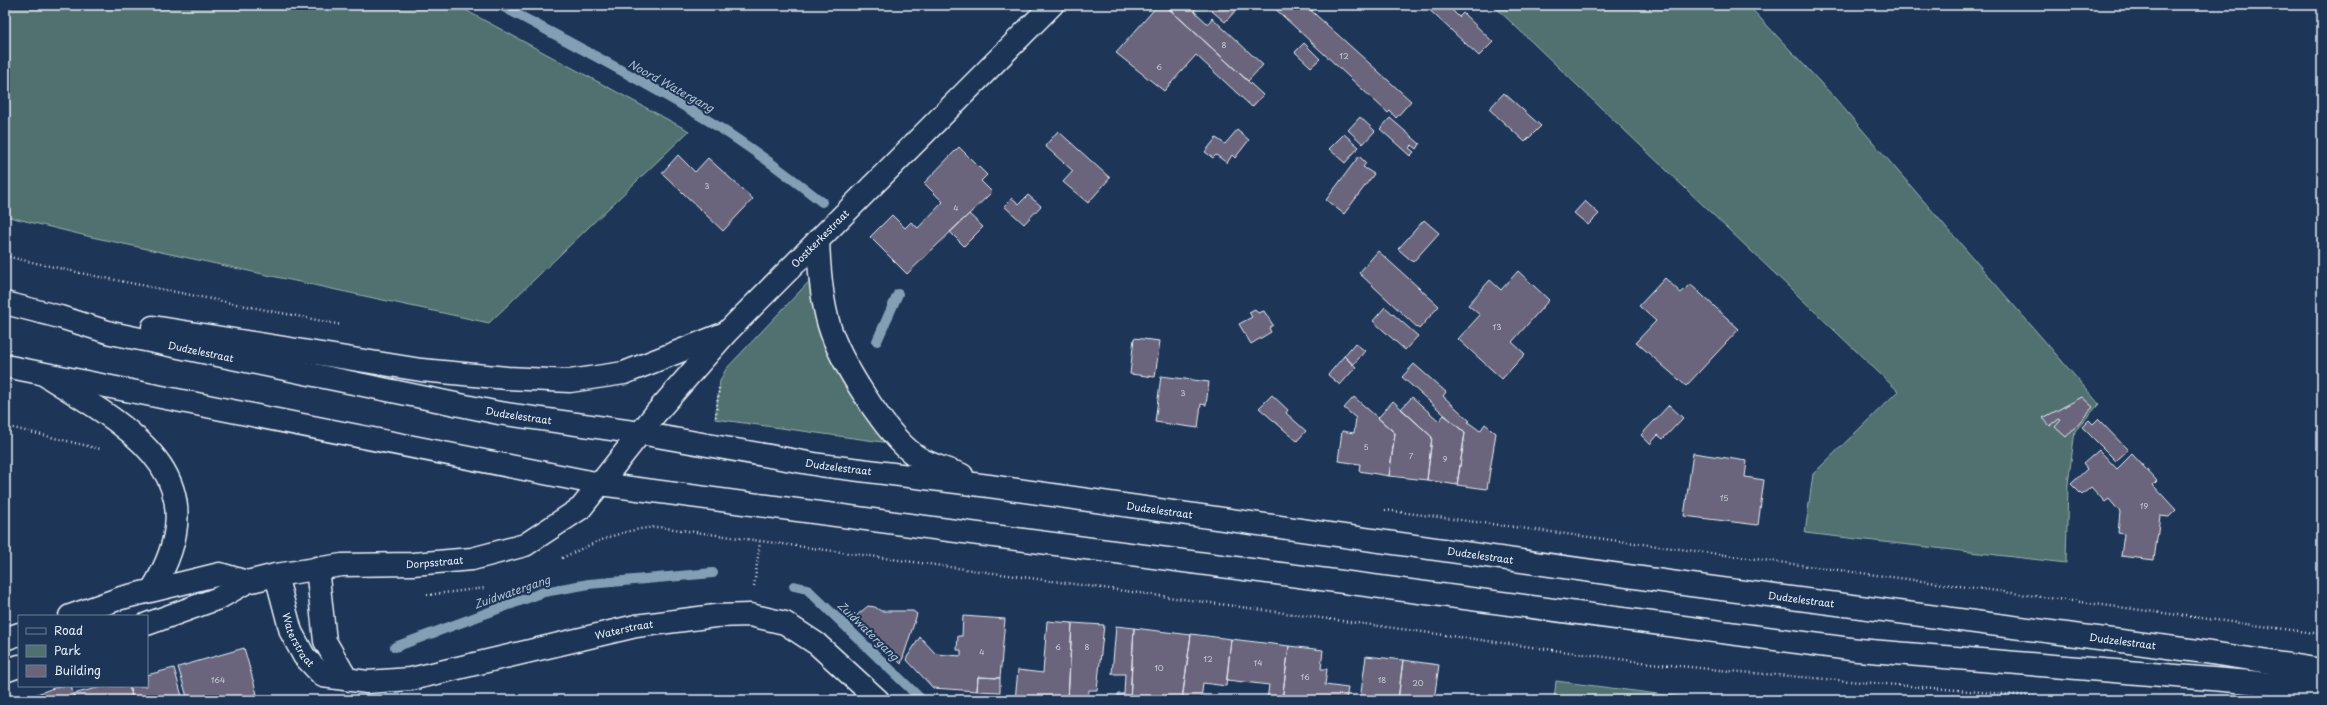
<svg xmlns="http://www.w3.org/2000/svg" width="2327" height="705" font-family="'Playpen Sans',sans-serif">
<rect width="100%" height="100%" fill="#1d3557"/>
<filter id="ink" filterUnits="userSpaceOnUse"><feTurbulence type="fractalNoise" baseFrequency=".025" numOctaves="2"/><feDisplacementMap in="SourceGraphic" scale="8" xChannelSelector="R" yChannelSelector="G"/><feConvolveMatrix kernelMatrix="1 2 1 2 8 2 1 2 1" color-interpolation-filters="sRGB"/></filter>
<g filter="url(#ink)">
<path fill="#517170" stroke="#9cb1b4" d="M 5,5 L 456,5 L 689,131 L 489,323 L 87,236 L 5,216 Z
M 1493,5 L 1748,5 L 1834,97 L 2099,404 L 2075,431 L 2068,484 L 2066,563 L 1805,533 L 1813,474 L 1898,391 Z
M 819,271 L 829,325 L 904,445 L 715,419 L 720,381 L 726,369 Z
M 1556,681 L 1705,700 L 1554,700 Z"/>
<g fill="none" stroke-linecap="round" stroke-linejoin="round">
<path stroke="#839fb5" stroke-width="10" d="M 500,5 C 570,43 641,79 709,121 C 748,145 785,173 822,202
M 877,341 L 898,294
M 794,586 L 807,589 L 922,700
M 395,647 L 544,592 L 589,584 L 713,573"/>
</g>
<path fill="#6b657b" stroke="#e8f1f8" d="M 1158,5 L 1165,5 L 1263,95 L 1252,107 L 1196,55 L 1164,91 L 1116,53 Z
M 1165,5 L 1199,5 L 1194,11 L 1208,24 L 1212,18 L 1263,65 L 1248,81 Z
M 1205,5 L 1241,5 L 1225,22 Z
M 1271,5 L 1305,5 L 1411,101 L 1396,118 L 1390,111 L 1388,113 Z
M 1305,5 L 1318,5 L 1312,11 Z
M 1424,5 L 1447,5 L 1459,17 L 1463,13 L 1493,42 L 1479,56 Z
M 1304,43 L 1320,59 L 1311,67 L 1295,52 Z
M 1504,93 L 1541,126 L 1525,142 L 1489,109 Z
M 1360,117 L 1375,131 L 1363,144 L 1348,130 Z
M 1390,118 L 1420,144 L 1417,149 L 1412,145 L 1409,148 L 1414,152 L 1410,156 L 1380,129 Z
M 1237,130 L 1249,140 L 1235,158 L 1232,155 L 1227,163 L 1216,155 L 1213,158 L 1205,152 L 1216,138 L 1225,144 Z
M 1058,131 L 1110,178 L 1088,203 L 1063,182 L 1073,171 L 1045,146 Z
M 1344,134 L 1359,147 L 1345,163 L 1329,149 Z
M 959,147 L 987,175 L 981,181 L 992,192 L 907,274 L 870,237 L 892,215 L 905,228 L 911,222 L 918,228 L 943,202 L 924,183 Z
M 678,155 L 695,172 L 708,158 L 753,199 L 723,231 L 662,173 Z
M 1359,156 L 1366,163 L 1363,167 L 1374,174 L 1344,214 L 1326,200 Z
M 1028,195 L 1041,206 L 1024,224 L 1004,206 L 1012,198 L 1019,204 Z
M 1585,201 L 1599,214 L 1588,225 L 1574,213 Z
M 969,214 L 983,227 L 964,246 L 950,232 Z
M 1424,220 L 1439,233 L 1413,262 L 1398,249 Z
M 1378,251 L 1439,306 L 1419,329 L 1359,273 Z
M 1518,271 L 1549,300 L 1512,342 L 1525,354 L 1502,379 L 1458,339 L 1480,315 L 1468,305 L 1490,280 L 1501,290 Z
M 1665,278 L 1681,293 L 1690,284 L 1739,329 L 1686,386 L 1636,342 L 1656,321 L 1639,306 Z
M 1385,307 L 1418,336 L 1405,350 L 1373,321 Z
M 1255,309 L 1258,313 L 1264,311 L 1273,325 L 1269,328 L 1271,332 L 1251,344 L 1239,324 L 1252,317 L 1249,312 Z
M 1134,338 L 1160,341 L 1155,377 L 1130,374 Z
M 1355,343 L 1365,351 L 1353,365 L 1344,356 Z
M 1344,356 L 1356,367 L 1340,385 L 1328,375 Z
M 1414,364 L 1446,392 L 1443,396 L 1470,421 L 1468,422 L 1480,431 L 1485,424 L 1496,433 L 1487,489 L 1457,485 L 1465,433 L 1402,377 Z
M 1161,376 L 1209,382 L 1206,405 L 1201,404 L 1198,428 L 1155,422 Z
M 1272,395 L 1288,410 L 1286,413 L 1306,431 L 1297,441 L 1259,408 Z
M 1354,397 L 1395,433 L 1389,476 L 1359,471 L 1360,464 L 1338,461 L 1342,431 L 1354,433 L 1356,418 L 1344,408 Z
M 1412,397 L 1439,421 L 1444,415 L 1465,433 L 1457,485 L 1427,480 L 1432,437 L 1401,409 Z
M 2082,397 L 2093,407 L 2066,437 L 2055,427 L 2061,420 L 2059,419 L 2050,426 L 2043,418 Z
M 1393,401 L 1432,437 L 1427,480 L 1389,476 L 1395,433 L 1378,418 Z
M 1669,405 L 1683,418 L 1663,439 L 1658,435 L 1650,444 L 1641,435 Z
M 2098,419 L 2128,450 L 2116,461 L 2082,427 L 2089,420 L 2093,424 Z
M 2099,450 L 2117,469 L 2132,454 L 2157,481 L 2153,485 L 2176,510 L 2169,517 L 2160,516 L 2154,560 L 2121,556 L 2124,534 L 2118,533 L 2120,512 L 2109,499 L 2105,502 L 2091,487 L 2082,495 L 2071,484 L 2087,469 L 2083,464 Z
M 1693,453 L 1747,461 L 1745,477 L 1764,480 L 1758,525 L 1684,516 Z
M 868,606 L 875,607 L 881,611 L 913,611 L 917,614 L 901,664 L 856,616 Z
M 963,616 L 1005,619 L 1000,678 L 978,677 L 977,691 L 933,688 L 906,659 L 920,637 L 936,654 L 961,656 L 961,650 L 957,650 L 958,636 L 962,636 Z
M 1047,621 L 1072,623 L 1068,700 L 1015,700 L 1018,670 L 1043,673 Z
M 1072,623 L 1104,625 L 1097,690 L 1089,690 L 1088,700 L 1068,700 Z
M 1116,626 L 1134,628 L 1130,700 L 1118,700 L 1118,694 L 1124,694 L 1125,674 L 1112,674 Z
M 1134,628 L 1191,635 L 1182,700 L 1130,700 Z
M 1191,634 L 1231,639 L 1226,686 L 1203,683 L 1201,700 L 1182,700 Z
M 1231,639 L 1289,646 L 1282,700 L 1267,700 L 1269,685 L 1227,680 Z
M 1289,646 L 1323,650 L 1321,669 L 1327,669 L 1325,685 L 1348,688 L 1346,700 L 1282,700 Z
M 244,648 L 257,694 L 235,700 L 188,700 L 178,667 Z
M 1366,656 L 1403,660 L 1398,700 L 1360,700 Z
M 1403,660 L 1439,665 L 1434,700 L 1398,700 Z
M 174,668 L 183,700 L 133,700 L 129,686 L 147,686 L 147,675 Z
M 978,677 L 1000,678 L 1000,692 L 977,691 Z
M 59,686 L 71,686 L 75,700 L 42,700 L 40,693 Z
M 105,686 L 129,686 L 133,700 L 75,700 L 73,694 Z
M 40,693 L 42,700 L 18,700 Z"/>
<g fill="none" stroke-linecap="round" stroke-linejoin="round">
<defs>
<g id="minor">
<path d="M 317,568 L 325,641 L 346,678"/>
<path id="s1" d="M 276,575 L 291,632 L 304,656 L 323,676 L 367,682 L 411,679 L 636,626 L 715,616 L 750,615 L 785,623 L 817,644 L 878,700"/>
</g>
<g id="tertiary">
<path d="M 43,374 C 130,428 222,475 152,590"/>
<path d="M 70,616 L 121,598 L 220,574 L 247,582"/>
<path id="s2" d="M 147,624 L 219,598 L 247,582 L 276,575 L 342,565 L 413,564 L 472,559 L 525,545 L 581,508 L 600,484"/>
<path d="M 5,639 L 19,634"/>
<path d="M 5,671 L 19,666"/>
</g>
<g id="secondary">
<path d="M 818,240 C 819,268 821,298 829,325 C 839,360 886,435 916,456 C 929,465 947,469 962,475"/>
<path id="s3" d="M 5,303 L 60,317 L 111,333 L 499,413 L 640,433 L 820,465 L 989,486 L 1691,585 L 2198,651 L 2322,670"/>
<path d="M 153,327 L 421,370 L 507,378 L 570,381 L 624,373 L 726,333"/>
<path d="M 5,366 L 600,484 L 1858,650 L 2322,688"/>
<path id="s4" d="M 600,484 L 656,413 L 726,333 L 1052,5"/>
</g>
</defs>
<use href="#minor" stroke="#e8f1f8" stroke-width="25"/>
<use href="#tertiary" stroke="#e8f1f8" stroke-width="25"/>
<use href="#secondary" stroke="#e8f1f8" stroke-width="25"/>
<path stroke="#e8f1f8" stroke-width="2.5" stroke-dasharray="1 3" stroke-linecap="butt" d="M 5,256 L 85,274 L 342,325
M 716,417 L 719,388
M 5,426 L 100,449
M 1385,510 L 2322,634
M 562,558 C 596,542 621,529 659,527 L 1641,662 L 1729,671 L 2077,700
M 754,586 L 760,542
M 427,595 L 485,588"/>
<use href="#minor" stroke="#1d3557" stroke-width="22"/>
<use href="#tertiary" stroke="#1d3557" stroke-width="22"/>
<use href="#secondary" stroke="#1d3557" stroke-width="22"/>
</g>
</g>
<g text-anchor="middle" stroke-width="4" stroke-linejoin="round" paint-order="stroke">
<g font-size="8" fill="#c9ced9">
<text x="1224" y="48">8</text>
<text x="1344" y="59">12</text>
<text x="1159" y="70">6</text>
<text x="707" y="189">3</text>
<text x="956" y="211">4</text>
<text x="1497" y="330">13</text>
<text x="1183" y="396">3</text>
<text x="1366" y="450">5</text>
<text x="1411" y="459">7</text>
<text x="1445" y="462">9</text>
<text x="1724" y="501">15</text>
<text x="2144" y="509">19</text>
<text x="1058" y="650">6</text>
<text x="1087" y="650">8</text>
<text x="982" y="655">4</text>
<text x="1208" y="662">12</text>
<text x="1258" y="666">14</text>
<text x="1159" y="671">10</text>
<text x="1305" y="680">16</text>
<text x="218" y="683">164</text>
<text x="1382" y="683">18</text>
<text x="1418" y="686">20</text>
</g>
<g font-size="10" fill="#e8f1f8" stroke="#1d3557">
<text dy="4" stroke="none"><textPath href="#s4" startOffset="330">Oostkerkestraat</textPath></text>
<text dy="4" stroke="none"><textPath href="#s3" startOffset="202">Dudzelestraat</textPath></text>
<text dy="4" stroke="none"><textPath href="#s3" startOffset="526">Dudzelestraat</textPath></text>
<text dy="4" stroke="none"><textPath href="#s3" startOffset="850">Dudzelestraat</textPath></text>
<text dy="4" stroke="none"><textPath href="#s3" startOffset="1174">Dudzelestraat</textPath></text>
<text dy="4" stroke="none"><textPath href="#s3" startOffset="1498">Dudzelestraat</textPath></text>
<text dy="4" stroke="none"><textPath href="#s2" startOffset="298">Dorpsstraat</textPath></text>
<text dy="4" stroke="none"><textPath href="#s3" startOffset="1822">Dudzelestraat</textPath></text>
<text dy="4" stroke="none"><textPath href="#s1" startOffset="421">Waterstraat</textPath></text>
<text dy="4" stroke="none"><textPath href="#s1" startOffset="69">Waterstraat</textPath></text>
<text dy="4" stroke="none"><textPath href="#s3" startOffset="2146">Dudzelestraat</textPath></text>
</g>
<g font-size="11" font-style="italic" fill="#adc1d1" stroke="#1d3557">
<text transform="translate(671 86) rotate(29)" y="4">Noord Watergang</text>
<text transform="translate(512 592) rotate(-19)" y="4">Zuidwatergang</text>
<text transform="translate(868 631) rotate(44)" y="4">Zuidwatergang</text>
</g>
</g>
<rect width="2327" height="705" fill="none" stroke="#1d3557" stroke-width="20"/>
<rect x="10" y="10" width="2307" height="685" fill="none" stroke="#e8f1f8" stroke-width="1.5" filter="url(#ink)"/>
<rect x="18" y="615" width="130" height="72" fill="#1d3557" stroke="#6e8097"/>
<rect x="26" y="628" width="20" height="6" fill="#1d3557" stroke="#6e8097"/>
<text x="54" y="635" font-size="12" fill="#e8f1f8">Road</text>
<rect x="26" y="645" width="20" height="12" fill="#517170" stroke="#6e8097"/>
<text x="54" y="655" font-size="12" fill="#e8f1f8">Park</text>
<rect x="26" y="665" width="20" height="12" fill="#6b657b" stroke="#6e8097"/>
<text x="54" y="675" font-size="12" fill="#e8f1f8">Building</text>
</svg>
